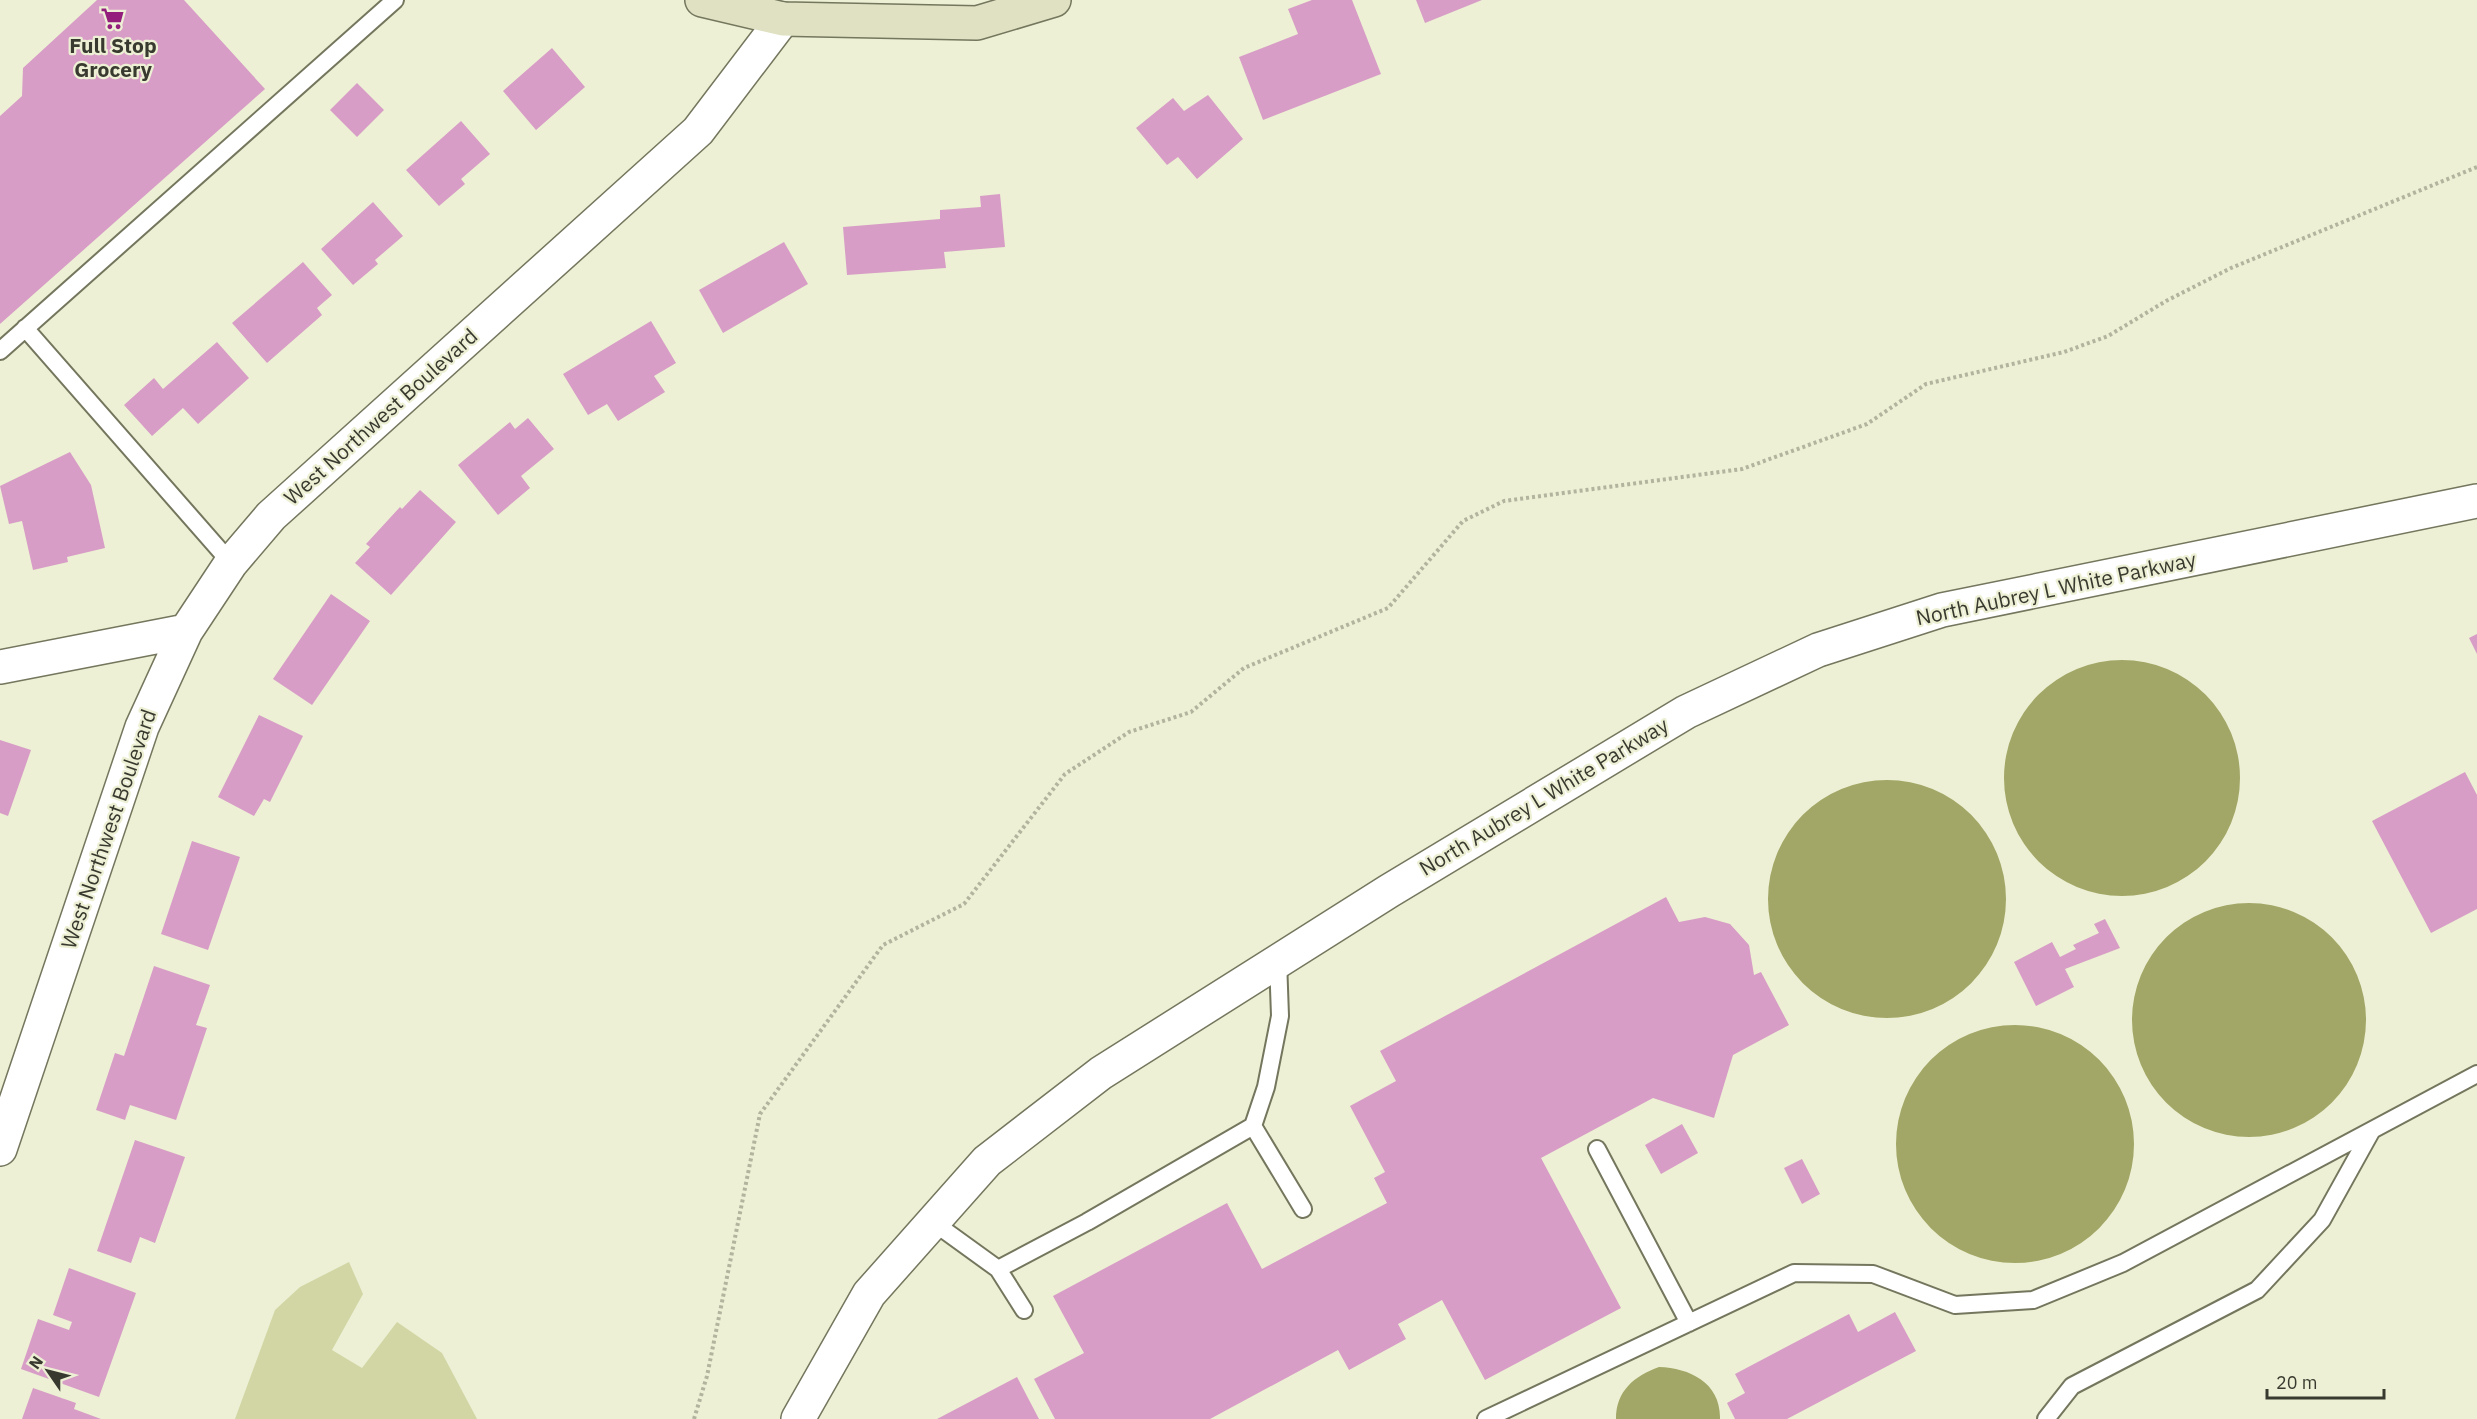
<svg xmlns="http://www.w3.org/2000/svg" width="2477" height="1419" font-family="'IBM Plex Sans',sans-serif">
<rect width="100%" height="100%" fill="#edf0d4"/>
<path fill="#d1d6a4" d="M 349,1262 L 363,1294 L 332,1350 L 362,1368 L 397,1322 L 442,1353 L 477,1419 L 235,1419 L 275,1310 L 300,1287 Z"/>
<path fill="#a2a767" d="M2004 778a118 118 0 1 1 236 0a118 118 0 1 1-236 0Z
M1768 899a119 119 0 1 1 238 0a119 119 0 1 1-238 0Z
M2132 1020a117 117 0 1 1 234 0a117 117 0 1 1-234 0Z
M1896 1144a119 119 0 1 1 238 0a119 119 0 1 1-238 0Z
M 1659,1367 C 1690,1368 1721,1383 1720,1419 L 1616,1419 C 1616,1391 1634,1376 1659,1367 Z"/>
<path fill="#d79dc6" d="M 97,0 L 184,0 L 265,89 L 0,324 L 0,116 L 22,96 L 23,68 Z
M 1312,0 L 1352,0 L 1381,74 L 1263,120 L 1239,57 L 1298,34 L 1288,9 Z
M 1416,0 L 1482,0 L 1425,23 Z
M 552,48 L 585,87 L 536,130 L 503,91 Z
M 357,83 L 384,110 L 357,137 L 330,110 Z
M 1208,95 L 1243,139 L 1197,179 L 1178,157 L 1167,165 L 1136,128 L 1173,98 L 1184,111 Z
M 461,121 L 490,154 L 461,179 L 465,184 L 439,206 L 406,170 Z
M 1000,194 L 1005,247 L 944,252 L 946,268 L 847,275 L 843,227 L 940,219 L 940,210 L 981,207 L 980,196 Z
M 373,202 L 403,236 L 375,260 L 378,264 L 353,285 L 321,249 Z
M 784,242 L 808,284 L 723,333 L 699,290 Z
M 303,262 L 332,295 L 317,308 L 322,315 L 267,363 L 232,323 Z
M 651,321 L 676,363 L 654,376 L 665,392 L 618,421 L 607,404 L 588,415 L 563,374 Z
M 217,342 L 249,378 L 198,424 L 183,408 L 152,436 L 124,405 L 154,378 L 163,389 Z
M 528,418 L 554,449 L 521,476 L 530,488 L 498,515 L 458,465 L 510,422 L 515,429 Z
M 70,452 L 91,485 L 105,548 L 67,557 L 68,562 L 33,570 L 22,521 L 9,524 L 0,486 Z
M 420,490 L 456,522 L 391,595 L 355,563 L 370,547 L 366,544 L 400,507 L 402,509 Z
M 331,594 L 370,621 L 312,705 L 273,679 Z
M 2477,634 L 2477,654 L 2469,638 Z
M 259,715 L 303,736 L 270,802 L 264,799 L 254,816 L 218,797 Z
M 0,740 L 31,750 L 8,816 L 0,813 Z
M 2465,772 L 2477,795 L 2477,909 L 2431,933 L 2372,821 Z
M 192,841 L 240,857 L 208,950 L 161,934 Z
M 1666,897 L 1679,922 L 1705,917 L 1730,924 L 1749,945 L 1754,975 L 1761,972 L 1789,1025 L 1733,1055 L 1714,1118 L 1653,1098 L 1541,1158 L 1621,1308 L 1485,1380 L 1442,1300 L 1398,1324 L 1406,1339 L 1349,1370 L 1338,1350 L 1210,1419 L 1055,1419 L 1034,1379 L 1084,1353 L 1053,1296 L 1227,1203 L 1262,1269 L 1387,1203 L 1374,1178 L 1385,1172 L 1350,1106 L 1396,1081 L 1380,1051 Z
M 2105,919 L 2120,948 L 2065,969 L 2074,987 L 2036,1006 L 2014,962 L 2052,942 L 2060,957 L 2076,949 L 2073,945 L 2099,933 L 2094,924 Z
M 154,966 L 210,985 L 196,1025 L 207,1028 L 176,1120 L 130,1105 L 125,1120 L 96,1110 L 115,1053 L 124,1056 Z
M 1682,1124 L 1698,1153 L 1661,1174 L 1645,1145 Z
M 135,1140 L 185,1157 L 155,1243 L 140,1237 L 131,1263 L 97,1251 Z
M 1802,1159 L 1820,1194 L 1802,1204 L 1784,1168 Z
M 69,1268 L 136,1293 L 99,1397 L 21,1369 L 38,1319 L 69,1330 L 72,1322 L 53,1315 Z
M 1895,1312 L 1916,1351 L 1787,1419 L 1735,1419 L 1727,1403 L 1745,1393 L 1735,1374 L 1849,1314 L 1858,1332 Z
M 1017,1377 L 1039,1419 L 937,1419 Z
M 33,1388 L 76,1403 L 74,1409 L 101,1419 L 22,1419 Z"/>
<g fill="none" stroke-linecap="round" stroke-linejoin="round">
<defs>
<path id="lane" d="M 25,328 L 231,563
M 0,351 L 395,0
M 1253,1126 L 1303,1209
M 1597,1149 L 1689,1323
M 933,1222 L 998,1269 L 1087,1222 L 1253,1126 L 1266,1087 L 1280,1016 L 1278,960
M 998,1269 L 1024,1310
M 1486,1419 L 1794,1273 L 1873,1274 L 1955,1305 L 2033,1300 L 2123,1263 L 2477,1074
M 2046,1419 L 2072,1386 L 2257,1290 L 2322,1220 L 2372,1130"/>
<path id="street" d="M 0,667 L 186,631
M 0,1149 L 142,727 L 186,631 L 231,563 L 271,516 L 698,131 L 783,19
M 798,1419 L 869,1294 L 987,1161 L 1101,1073 L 1389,891 L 1686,712 L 1818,650 L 1942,610 L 2477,501"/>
<path id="secondary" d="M 702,0 L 783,19 L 977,23 L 1054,0"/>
</defs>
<use href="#lane" stroke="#74765d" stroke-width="20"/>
<use href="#street" stroke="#74765d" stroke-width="36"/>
<use href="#secondary" stroke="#74765d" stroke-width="36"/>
<path stroke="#b2b49e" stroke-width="4" stroke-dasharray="3 3" stroke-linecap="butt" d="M 694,1419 L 707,1376 L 760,1114 L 883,945 L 964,904 L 1065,774 L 1129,732 L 1191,712 L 1244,668 L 1388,608 L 1463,521 L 1504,501 L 1742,469 L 1867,424 L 1926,384 L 2064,352 L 2108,336 L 2166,301 L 2231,268 L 2477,167"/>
<use href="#lane" stroke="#fff" stroke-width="16"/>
<use href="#street" stroke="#fff" stroke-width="33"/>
<use href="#secondary" stroke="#dfe1c2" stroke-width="33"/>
</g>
<defs>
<symbol id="supermarket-bare" viewBox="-9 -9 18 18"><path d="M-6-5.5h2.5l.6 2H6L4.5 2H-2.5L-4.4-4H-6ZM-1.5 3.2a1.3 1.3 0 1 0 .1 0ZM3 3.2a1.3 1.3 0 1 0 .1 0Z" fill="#931e7c" stroke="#edf0d4" stroke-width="2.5" paint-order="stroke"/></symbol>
</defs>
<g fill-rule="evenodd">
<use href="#supermarket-bare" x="96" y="2" width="33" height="33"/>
</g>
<g text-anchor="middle" stroke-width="4.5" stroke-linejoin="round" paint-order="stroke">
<g font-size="21" font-weight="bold" fill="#393a2f" stroke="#edf0d4">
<text x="113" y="53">Full Stop<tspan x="113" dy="24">Grocery</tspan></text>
</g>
<g font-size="21" fill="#393a2f" stroke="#edf0d4">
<text transform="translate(381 417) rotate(-42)" y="7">West Northwest Boulevard</text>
<text transform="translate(2056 589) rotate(-12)" y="7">North Aubrey L White Parkway</text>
<text transform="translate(1544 797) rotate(-31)" y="7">North Aubrey L White Parkway</text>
<text transform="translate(109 829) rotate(-71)" y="7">West Northwest Boulevard</text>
</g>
</g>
<g transform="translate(48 1371) rotate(305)" stroke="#edf0d4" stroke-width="4.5" paint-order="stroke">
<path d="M0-4.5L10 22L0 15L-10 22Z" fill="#393a2f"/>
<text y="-9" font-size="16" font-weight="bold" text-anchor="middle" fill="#393a2f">N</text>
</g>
<path d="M2267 1389v9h117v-9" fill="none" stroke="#393a2f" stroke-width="3"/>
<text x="2276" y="1389" font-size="18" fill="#393a2f" stroke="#edf0d4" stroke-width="4.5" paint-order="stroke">20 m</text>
</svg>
